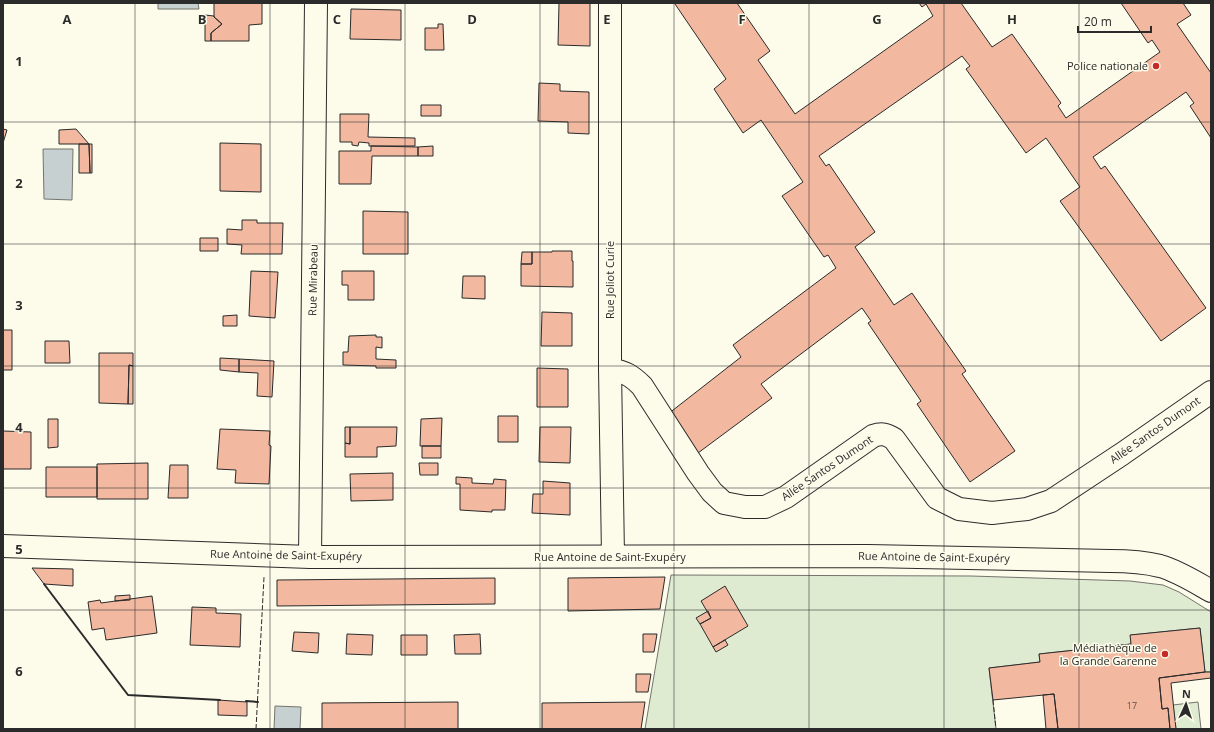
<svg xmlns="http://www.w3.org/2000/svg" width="1214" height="732" font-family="'Open Sans',sans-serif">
<rect width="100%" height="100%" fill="#fdfbea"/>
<path fill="#deebd1" stroke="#74746e" d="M 671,575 L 971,576 L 1130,581 L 1163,585 L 1179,592 L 1211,612 L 1211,672 L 1205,672 L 1200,628 L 1131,635 L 1131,644 L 1039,654 L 1040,662 L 989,668 L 996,729 L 645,729 Z
M 1198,702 L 1201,729 L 1176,729 L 1173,705 Z"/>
<path fill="#c7d0d0" stroke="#74746e" d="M 158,3 L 198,3 L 199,9 L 158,9 Z
M 43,149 L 73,149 L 72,200 L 44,199 Z
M 275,706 L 301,707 L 300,729 L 274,729 Z"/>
<path fill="#f2b8a0" stroke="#2b2b2b" d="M 214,3 L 262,3 L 262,24 L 249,25 L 249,41 L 211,41 L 211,33 L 222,24 L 214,17 Z
M 559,3 L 590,3 L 590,46 L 558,45 Z
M 676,3 L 737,3 L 770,51 L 758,60 L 795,114 L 933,16 L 926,4 L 922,7 L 919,3 L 961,3 L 992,47 L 1012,34 L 1061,103 L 1058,106 L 1066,118 L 1160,52 L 1152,40 L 1148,43 L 1121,3 L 1183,3 L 1191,15 L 1177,24 L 1211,73 L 1211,138 L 1190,106 L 1194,103 L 1186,92 L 1093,157 L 1101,169 L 1105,166 L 1206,308 L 1161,341 L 1060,201 L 1080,187 L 1046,138 L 1026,153 L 966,69 L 970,66 L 962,56 L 819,156 L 826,166 L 829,164 L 875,232 L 855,247 L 894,305 L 912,293 L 966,371 L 962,374 L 1015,451 L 970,482 L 917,404 L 921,401 L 868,323 L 871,321 L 862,308 L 761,384 L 772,398 L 698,453 L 668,414 L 741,357 L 733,345 L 836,268 L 828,255 L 824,257 L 782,196 L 803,182 L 761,120 L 743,133 L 714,89 L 726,79 L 675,4 Z
M 351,9 L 401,10 L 401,40 L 350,39 Z
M 205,15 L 214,16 L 214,17 L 222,24 L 211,33 L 211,41 L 205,41 Z
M 438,24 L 443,24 L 444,50 L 425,50 L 425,28 L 438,28 Z
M 539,83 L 560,84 L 560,91 L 589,92 L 589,134 L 568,133 L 568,122 L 538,121 Z
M 421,105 L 441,105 L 441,116 L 421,116 Z
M 340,114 L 369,114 L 368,137 L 415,138 L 415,146 L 369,146 L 369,143 L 359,142 L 358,146 L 352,145 L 352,142 L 340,142 Z
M 3,129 L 7,130 L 3,143 Z
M 76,129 L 89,144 L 59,144 L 59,130 Z
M 220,143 L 261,144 L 261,192 L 220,191 Z
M 79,144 L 89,144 L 90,173 L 79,173 Z
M 89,144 L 92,144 L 92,173 L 90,173 Z
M 371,146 L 418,147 L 418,156 L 372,156 L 371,184 L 339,184 L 339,151 L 371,151 Z
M 433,146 L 433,156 L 418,156 L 418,147 Z
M 363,211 L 408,212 L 408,254 L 363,254 Z
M 242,220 L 257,220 L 257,223 L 283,223 L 282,254 L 241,254 L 242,245 L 227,244 L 227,229 L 242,230 Z
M 200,238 L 218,238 L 218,251 L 200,251 Z
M 552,251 L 572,251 L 572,261 L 573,261 L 573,287 L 521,286 L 521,264 L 532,264 L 532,252 L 552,252 Z
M 522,252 L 532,252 L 532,264 L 521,264 Z
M 251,271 L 278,272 L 275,318 L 249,316 Z
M 342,271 L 374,271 L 374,300 L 348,300 L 348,285 L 342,285 Z
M 463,276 L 485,276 L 485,299 L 462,298 Z
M 542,312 L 572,313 L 572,346 L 541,346 Z
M 237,315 L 237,326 L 223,326 L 223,316 Z
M 3,330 L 12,330 L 12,370 L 3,370 Z
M 376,335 L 376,337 L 382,337 L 382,348 L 376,347 L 376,359 L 396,360 L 396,368 L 376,368 L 376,366 L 343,365 L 343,352 L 348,352 L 349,336 Z
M 45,341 L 69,341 L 70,363 L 45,363 Z
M 99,353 L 133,353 L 133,366 L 129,365 L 128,404 L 99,403 Z
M 220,358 L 239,359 L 239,372 L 220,370 Z
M 239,359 L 274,361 L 272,397 L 257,396 L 258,373 L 239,372 Z
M 129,365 L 133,366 L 133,404 L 128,404 Z
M 537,368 L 568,369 L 568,407 L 537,407 Z
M 498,416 L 518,416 L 518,442 L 498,442 Z
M 442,418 L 441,446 L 420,446 L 421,419 Z
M 48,419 L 58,419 L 58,447 L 48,448 Z
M 345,427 L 350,427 L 350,444 L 345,443 Z
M 350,427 L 397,427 L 396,446 L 377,447 L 377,457 L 345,457 L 345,443 L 350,444 Z
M 540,427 L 571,427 L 570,463 L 539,462 Z
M 220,429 L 270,431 L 269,445 L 271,446 L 269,484 L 235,483 L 236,470 L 217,469 Z
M 3,431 L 31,432 L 31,469 L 3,469 Z
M 422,446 L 441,446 L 441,458 L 422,458 Z
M 148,463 L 148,499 L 97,499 L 97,464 Z
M 419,463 L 438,463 L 438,475 L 420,475 Z
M 170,465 L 188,465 L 188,498 L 168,498 Z
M 46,467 L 97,467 L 97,497 L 46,497 Z
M 393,473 L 393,500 L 351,501 L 350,474 Z
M 456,477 L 472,478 L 472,483 L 493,484 L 494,479 L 506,480 L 505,510 L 492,510 L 492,512 L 460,510 L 460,484 L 456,484 Z
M 543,481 L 570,483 L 570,515 L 532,513 L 533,494 L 543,494 Z
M 32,568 L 73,569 L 73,586 L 44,584 Z
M 665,577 L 660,609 L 568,611 L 568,578 Z
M 495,578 L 495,604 L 277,606 L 277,580 Z
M 725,586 L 748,626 L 713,647 L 700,624 L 711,618 L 701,601 Z
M 130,595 L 130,600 L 115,601 L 115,596 Z
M 152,596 L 157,633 L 106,640 L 104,628 L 92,630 L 88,602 L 100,600 L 101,603 Z
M 192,607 L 216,608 L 216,613 L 241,614 L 240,647 L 190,645 Z
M 708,611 L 711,618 L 700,624 L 696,618 Z
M 1200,628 L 1205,672 L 1159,678 L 1162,709 L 1168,708 L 1170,729 L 1058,729 L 1054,694 L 993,700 L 989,668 L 1040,662 L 1039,654 L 1131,644 L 1130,635 Z
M 294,632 L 319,633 L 318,653 L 292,651 Z
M 347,634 L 373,635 L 372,655 L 346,654 Z
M 480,634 L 481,654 L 455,654 L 454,635 Z
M 643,634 L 657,634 L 654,652 L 643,652 Z
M 401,635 L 427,635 L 427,655 L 401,655 Z
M 725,640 L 728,645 L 716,652 L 713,647 Z
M 1205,672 L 1211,672 L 1211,678 L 1171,683 L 1176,729 L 1170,729 L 1168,708 L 1162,709 L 1159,678 Z
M 636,674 L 651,674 L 648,692 L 636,692 Z
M 1054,694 L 1058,729 L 1046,729 L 1043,695 Z
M 218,700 L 247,702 L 247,716 L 218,715 Z
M 458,702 L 458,729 L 322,729 L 322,703 Z
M 645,702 L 641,729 L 542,729 L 542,703 Z"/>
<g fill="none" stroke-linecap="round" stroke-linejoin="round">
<defs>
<path id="minor" d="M 610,3 L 610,369 L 613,556
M 610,369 C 625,372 631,375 642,386 L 698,473 L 712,492 L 724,503 L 745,507 L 765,507 L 786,497 L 873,436 C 882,433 886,434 894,439 L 937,498 L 959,509 L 992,513 L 1027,509 L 1051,501 L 1122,454 L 1211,392
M 3,546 L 310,557 L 868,556 L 1110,561 C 1127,561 1144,562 1160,566 C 1178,571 1195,582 1211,591
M 310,557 L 316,3"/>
</defs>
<use href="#minor" stroke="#2b2b2b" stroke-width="24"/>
<use href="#minor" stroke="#fdfbea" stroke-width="22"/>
<path stroke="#2b2b2b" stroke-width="1" stroke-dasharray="5 2" stroke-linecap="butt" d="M 993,700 L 996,729
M 256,729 L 264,577"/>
<path stroke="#2b2b2b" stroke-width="2" d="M 44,584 L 128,695 L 220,700
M 246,701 L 258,702"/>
</g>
<path fill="none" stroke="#2b2b2b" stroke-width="1" stroke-opacity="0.55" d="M 135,3 L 135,729M 270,3 L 270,729M 405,3 L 405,729M 540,3 L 540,729M 674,3 L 674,729M 809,3 L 809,729M 944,3 L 944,729M 1079,3 L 1079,729M 3,122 L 1211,122M 3,244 L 1211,244M 3,366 L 1211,366M 3,488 L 1211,488M 3,610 L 1211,610"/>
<g fill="#c62828" stroke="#fdfbea" stroke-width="1.5">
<circle cx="1156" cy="66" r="4"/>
<circle cx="1165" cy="654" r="4"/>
</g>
<g text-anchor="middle" stroke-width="3" stroke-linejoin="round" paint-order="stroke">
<g font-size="9" fill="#5d4e48">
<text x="1132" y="709">17</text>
</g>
<g font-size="11" fill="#2b2b2b" stroke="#fdfbea" text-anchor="end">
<text x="1148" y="70">Police nationale</text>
<text x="1157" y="652">Médiathèque de<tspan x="1157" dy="13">la Grande Garenne</tspan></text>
</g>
<g font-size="11" fill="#2b2b2b" stroke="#fdfbea">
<text transform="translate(313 280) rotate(-89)" y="4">Rue Mirabeau</text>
<text transform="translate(610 280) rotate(-90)" y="4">Rue Joliot Curie</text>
<text transform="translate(1155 430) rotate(-35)" y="4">Allée Santos Dumont</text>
<text transform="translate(827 468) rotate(-34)" y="4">Allée Santos Dumont</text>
<text transform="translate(286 555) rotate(1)" y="4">Rue Antoine de Saint-Exupéry</text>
<text x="610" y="561">Rue Antoine de Saint-Exupéry</text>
<text transform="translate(934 557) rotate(1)" y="4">Rue Antoine de Saint-Exupéry</text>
</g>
</g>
<g font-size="13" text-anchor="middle" font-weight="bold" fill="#2b2b2b" stroke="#fdfbea" stroke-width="3" stroke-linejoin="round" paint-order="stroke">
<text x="67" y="24">A</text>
<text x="202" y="24">B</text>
<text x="337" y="24">C</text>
<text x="472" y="24">D</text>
<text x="607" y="24">E</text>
<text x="742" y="24">F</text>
<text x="877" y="24">G</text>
<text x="1012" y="24">H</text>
<text x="19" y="66">1</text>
<text x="19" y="188">2</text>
<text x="19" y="310">3</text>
<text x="19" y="432">4</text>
<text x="19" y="554">5</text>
<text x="19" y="676">6</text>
</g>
<rect width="1214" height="732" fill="none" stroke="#2b2b2b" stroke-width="8"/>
<g transform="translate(1186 704) rotate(3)" stroke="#fdfbea" stroke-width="3" paint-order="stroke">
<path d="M0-3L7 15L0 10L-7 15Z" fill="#2b2b2b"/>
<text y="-6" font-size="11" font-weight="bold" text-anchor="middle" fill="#2b2b2b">N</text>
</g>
<path d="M1078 26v6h73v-6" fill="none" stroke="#2b2b2b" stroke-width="2"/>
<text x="1084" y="26" font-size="12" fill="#2b2b2b" stroke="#fdfbea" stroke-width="3" paint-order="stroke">20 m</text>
</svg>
